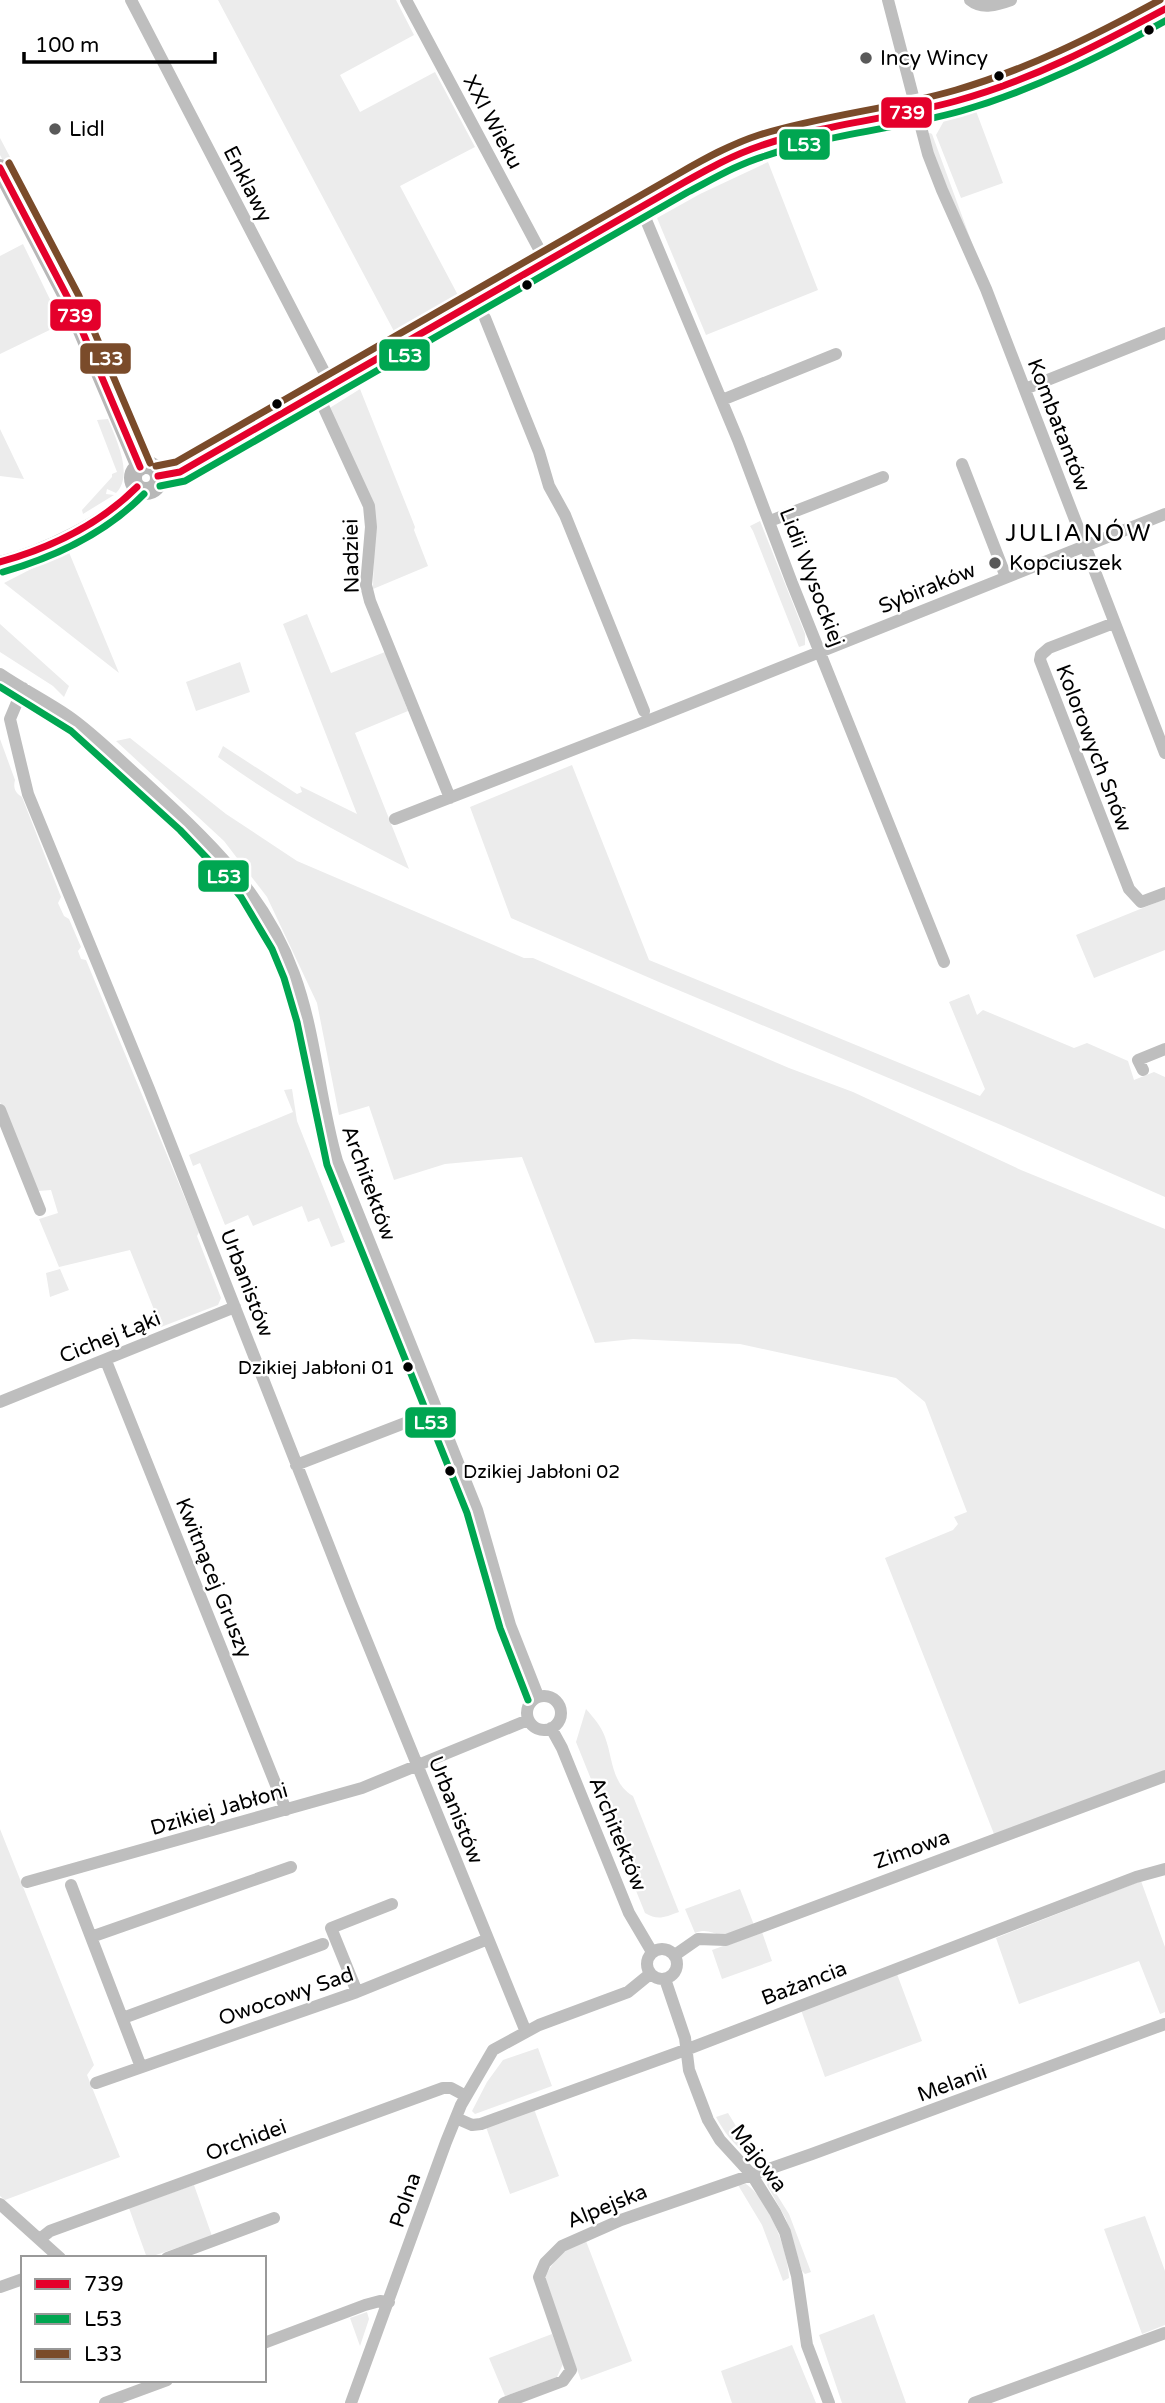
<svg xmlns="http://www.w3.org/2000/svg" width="1165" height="2403" font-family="'Varela Round',sans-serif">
<rect width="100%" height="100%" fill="#fff"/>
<path fill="#ececec" d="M 218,0 L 396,0 L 414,35 L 340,75 L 360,112 L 435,72 L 475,147 L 400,186 L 460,299 L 396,335 Z
M 976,111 L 1003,183 L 961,198 L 936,135 L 945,119 Z
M 930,133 L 932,134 L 976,254 L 937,164 L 927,134 Z
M 0,138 L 48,229 L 37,224 L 0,155 Z
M 768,162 L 818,290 L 706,335 L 657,218 L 700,194 Z
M 23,244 L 62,324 L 0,354 L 0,256 Z
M 58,250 L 79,289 L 119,383 L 125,408 L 123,409 L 57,261 Z
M 360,389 L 415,527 L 414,530 L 428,566 L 373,589 L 375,507 L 328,409 Z
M 108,419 C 116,439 134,475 116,493 L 107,489 L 106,494 L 114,495 L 83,514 L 82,510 L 112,477 L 112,474 L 117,472 L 97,420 Z
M 0,429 L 24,479 L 0,476 Z
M 760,521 L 805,634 L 805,645 L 799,647 L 753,531 L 750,526 Z
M 68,550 L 119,673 L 4,583 Z
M 307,614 L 331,673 L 385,652 L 408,711 L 355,733 L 409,869 C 343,835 278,801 218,757 L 223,746 L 297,794 L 302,792 L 300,786 L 357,814 L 283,624 Z
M 0,624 L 69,686 L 64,697 L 53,686 L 0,652 Z
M 240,662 L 250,692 L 196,711 L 186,682 Z
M 130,738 L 226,814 L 297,861 L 524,958 L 533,958 L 789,1068 L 853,1092 L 1021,1170 L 1165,1229 L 1165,1771 L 994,1834 L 885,1558 L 953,1530 L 958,1524 L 954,1517 L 967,1512 L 925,1402 L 896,1378 L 740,1344 L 633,1339 L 595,1343 L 522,1157 L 445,1164 L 394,1180 L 369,1106 L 339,1115 L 317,1003 L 267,897 L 224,841 L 116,741 Z
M 0,739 L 15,780 C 13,788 15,793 22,797 L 61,897 L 58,903 L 64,916 L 69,919 L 81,947 L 78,951 L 81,959 L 86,960 L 199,1232 L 197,1236 L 221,1298 L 218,1305 L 161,1327 L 130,1250 L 59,1267 L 39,1219 L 58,1213 L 51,1190 L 39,1191 L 35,1188 L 0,1102 Z
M 572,765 L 649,960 L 980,1096 L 985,1089 L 949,1002 L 969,994 L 977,1015 L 983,1010 L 1074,1048 L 1087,1043 L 1128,1061 L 1134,1080 L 1154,1072 L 1165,1077 L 1165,1197 L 1001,1125 L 659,982 L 511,918 L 470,807 Z
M 1165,899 L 1165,950 L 1094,978 L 1076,935 Z
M 292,1089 L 297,1121 L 345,1242 L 331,1247 L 319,1218 L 308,1222 L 302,1206 L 253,1226 L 248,1215 L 225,1225 L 200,1163 L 193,1166 L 189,1155 L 293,1112 L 284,1090 Z
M 60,1269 L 69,1290 L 50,1297 L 46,1273 Z
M 586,1709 C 594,1718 601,1726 605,1737 C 613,1758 611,1783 633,1796 L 679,1912 C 665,1917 658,1921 645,1913 L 576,1742 Z
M 0,1829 L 94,2065 L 87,2075 L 120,2157 L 5,2200 L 0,2196 Z
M 1141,1881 L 1165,1947 L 1165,2012 L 1160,2014 L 1139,1961 L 1019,2004 L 996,1938 Z
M 740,1889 L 754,1925 L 721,1936 C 712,1932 705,1929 695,1933 L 685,1909 Z
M 762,1932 L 772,1961 L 722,1979 L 712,1950 Z
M 897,1974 L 922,2041 L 825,2077 L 801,2010 Z
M 538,2048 L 552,2086 L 475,2114 L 472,2111 L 487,2082 L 503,2060 Z
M 534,2109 L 559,2176 L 510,2194 L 486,2127 Z
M 728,2113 L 753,2154 L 768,2159 L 767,2162 C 742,2156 728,2139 716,2117 Z
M 775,2177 L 772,2187 L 789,2214 L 811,2272 L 805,2274 L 802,2271 L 786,2219 L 767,2185 L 770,2178 Z
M 746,2184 C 769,2200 788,2251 789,2278 L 783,2281 L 762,2225 L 738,2185 Z
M 194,2185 L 212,2236 L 147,2258 L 129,2208 Z
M 1145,2216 L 1165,2271 L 1165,2325 L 1142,2334 L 1104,2229 Z
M 586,2241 L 632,2361 L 581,2380 L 543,2279 L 562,2250 Z
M 367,2312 L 369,2319 L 360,2346 L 350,2318 Z
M 874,2314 L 906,2403 L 842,2403 L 819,2335 Z
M 552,2334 L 563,2364 L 557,2377 L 505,2396 L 489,2358 Z
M 792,2345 L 816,2403 L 732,2403 L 721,2371 Z"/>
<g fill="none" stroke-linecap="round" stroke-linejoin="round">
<path stroke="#bebebe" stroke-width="12" d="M 131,0 L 331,385
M 406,0 L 546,262
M 888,0 L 928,154 L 942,190 L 986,289 L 1165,753
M 970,0 C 982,10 997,5 1011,0
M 641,208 L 738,440 L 792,583 L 944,962
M 485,318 L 539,452 L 549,486 L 565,515 L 644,711
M 1025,389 L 1165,333
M 317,393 L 369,506 L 371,527 L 366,585 L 370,601 L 450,798
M 722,400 L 836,354
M 962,464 L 1006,577
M 158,476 L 180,472 L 683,183 C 708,169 733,156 760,146 C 823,125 892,119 957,101 C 1031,80 1098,46 1165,9
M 770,521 L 883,477
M 0,562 C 41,552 109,520 137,487
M 1114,623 L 1049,648 L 1041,655 L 1040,660 L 1129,889 L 1141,902 L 1165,893
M 0,674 C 22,689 46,701 68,716 C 94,734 117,758 141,779 C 204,837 264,891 294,974 C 316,1034 319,1099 337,1161 L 477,1510 L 510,1625 L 538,1696
M 23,688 L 10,719 L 28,794 L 149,1089 L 350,1600 L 526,2032
M 395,819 L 647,721 L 1165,514
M 1143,1070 L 1138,1060 L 1165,1049
M 0,1110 L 40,1210
M 106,1361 L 286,1810
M 0,1402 L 235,1307
M 296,1465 L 436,1411
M527 1713a17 17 0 1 1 34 0a17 17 0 1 1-34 0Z
M 551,1728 L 562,1748 L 629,1913 L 652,1952
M 27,1882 L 362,1788 L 528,1720
M 71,1885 L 141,2067
M 91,1937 L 291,1867
M647 1964a15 15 0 1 1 30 0a15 15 0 1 1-30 0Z
M 675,1955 L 698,1939 L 726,1940 L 1165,1776
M 665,1979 L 685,2038 L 689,2070 L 708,2120 L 720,2140 L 752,2175 L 775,2212 L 785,2232 L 797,2276 L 807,2345 L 829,2403
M 357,1992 L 331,1928 L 392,1904
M 123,2018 L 323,1944
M 96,2083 L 357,1992 L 488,1939
M 456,2118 L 472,2125 L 481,2124 L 688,2049 L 1136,1877 L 1165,1869
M 0,2204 L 60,2258
M 40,2239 L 50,2231 L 443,2088 L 451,2088 L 466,2096
M 167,2258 L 274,2218
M 0,2287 L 23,2279
M 264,2343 L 365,2305 L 380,2301 L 389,2302
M 105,2403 L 167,2380
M 351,2403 L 446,2142 L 461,2105 L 493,2050 L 539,2025 L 628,1992 L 650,1974
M 504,2403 L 563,2381 L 571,2370 L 539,2277 L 545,2263 L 562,2246 L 621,2220 L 812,2154 L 1165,2024
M 974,2403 L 1165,2333"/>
<path stroke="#b8b8b8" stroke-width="18" d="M 0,168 L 69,300 L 140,467
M133 478a13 13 0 1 1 26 0a13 13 0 1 1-26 0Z"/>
<defs>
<path id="bus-1" d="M 0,168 L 69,300 L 140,467
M 158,476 L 180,472 L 683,183 C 708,169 733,155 760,146 C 823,124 892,119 956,101 C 1030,81 1098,45 1165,9
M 0,562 C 50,548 100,524 137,487"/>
<path id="bus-2" d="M 160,486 L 185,481 L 688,192 C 713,179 738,164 765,156 C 829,134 897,129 961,111 C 1033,90 1100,57 1165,21
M 3,572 C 55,557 106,533 144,494
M 0,687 L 71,731 L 180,830 L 222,874 L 241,897 L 272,949 L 284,978 L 297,1022 L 327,1165 L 467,1513 L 500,1628 L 528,1700"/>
<path id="bus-3" d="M 9,163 L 79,296 L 150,463
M 156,466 L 176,462 L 678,174 C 704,159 731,144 759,135 C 824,115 891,109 956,90 C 1028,69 1094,36 1160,0"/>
</defs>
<use href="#bus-1" stroke="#fff" stroke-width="12"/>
<use href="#bus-2" stroke="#fff" stroke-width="12"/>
<use href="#bus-3" stroke="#fff" stroke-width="12"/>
<use href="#bus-1" stroke="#e4002b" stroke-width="7"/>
<use href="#bus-2" stroke="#00a651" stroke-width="7"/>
<use href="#bus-3" stroke="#7a4b2a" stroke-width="7"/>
</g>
<g fill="#000" stroke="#fff" stroke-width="2.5">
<circle cx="1149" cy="30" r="6"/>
<circle cx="999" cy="76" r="6"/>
<circle cx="527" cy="285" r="6"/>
<circle cx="277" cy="404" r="6"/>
<circle cx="408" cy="1367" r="6"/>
<circle cx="450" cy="1471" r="6"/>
</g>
<g fill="#595959" stroke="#fff" stroke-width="2.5">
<circle cx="866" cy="58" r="7"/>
<circle cx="55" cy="129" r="7"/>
<circle cx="995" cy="563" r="7"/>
</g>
<g text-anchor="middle" stroke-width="5" stroke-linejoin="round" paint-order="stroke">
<g font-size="19" fill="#000" stroke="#fff" text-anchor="end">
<text x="395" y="1374">Dzikiej Jabłoni 01</text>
<text x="463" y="1478" text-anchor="start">Dzikiej Jabłoni 02</text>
</g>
<g font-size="21" fill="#000" stroke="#fff" text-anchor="start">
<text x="880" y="65">Incy Wincy</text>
<text x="69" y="136">Lidl</text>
<text x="1009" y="570">Kopciuszek</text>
</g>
<g font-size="21" fill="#000" stroke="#fff">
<text transform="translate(493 122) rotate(62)" y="7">XXI Wieku</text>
<text transform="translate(248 184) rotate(63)" y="7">Enklawy</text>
<text transform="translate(1059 425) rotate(69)" y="7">Kombatantów</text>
<text transform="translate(351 556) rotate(-91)" y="7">Nadziei</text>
<text transform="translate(812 577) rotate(69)" y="7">Lidii Wysockiej</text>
<text transform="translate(927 588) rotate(-22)" y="7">Sybiraków</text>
<text transform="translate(1094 748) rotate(69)" y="7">Kolorowych Snów</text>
<text transform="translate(369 1183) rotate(70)" y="7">Architektów</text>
<text transform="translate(247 1283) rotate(69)" y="7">Urbanistów</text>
<text transform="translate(110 1337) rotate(-22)" y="7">Cichej Łąki</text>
<text transform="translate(214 1578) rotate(68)" y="7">Kwitnącej Gruszy</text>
<text transform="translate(219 1809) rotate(-16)" y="7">Dzikiej Jabłoni</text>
<text transform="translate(456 1810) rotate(68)" y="7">Urbanistów</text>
<text transform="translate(618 1834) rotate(68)" y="7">Architektów</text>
<text transform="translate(912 1849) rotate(-20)" y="7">Zimowa</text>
<text transform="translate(804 1983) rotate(-21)" y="7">Bażancia</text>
<text transform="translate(286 1996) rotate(-19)" y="7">Owocowy Sad</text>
<text transform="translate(952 2083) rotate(-20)" y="7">Melanii</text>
<text transform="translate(246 2140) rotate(-20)" y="7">Orchidei</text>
<text transform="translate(759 2158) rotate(53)" y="7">Majowa</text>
<text transform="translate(405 2200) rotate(-71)" y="7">Polna</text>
<text transform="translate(607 2206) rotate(-22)" y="7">Alpejska</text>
</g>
<g font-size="24" letter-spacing="2" fill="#000" stroke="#fff">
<text x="1079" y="541">JULIANÓW</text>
</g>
</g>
<g stroke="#fff" stroke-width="2.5">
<rect x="880" y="96" width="53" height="33" rx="7" fill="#e4002b"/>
<rect x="778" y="128" width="53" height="33" rx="7" fill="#00a651"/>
<rect x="49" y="298" width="53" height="34" rx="7" fill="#e4002b"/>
<rect x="378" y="338" width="53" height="34" rx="7" fill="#00a651"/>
<rect x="79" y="342" width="53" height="33" rx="7" fill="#7a4b2a"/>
<rect x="197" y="859" width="53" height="34" rx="7" fill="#00a651"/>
<rect x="404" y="1406" width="53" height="33" rx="7" fill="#00a651"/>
</g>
<g font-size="19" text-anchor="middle" font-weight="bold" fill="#fff">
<text x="907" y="119">739</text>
<text x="804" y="151">L53</text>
<text x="75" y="322">739</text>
<text x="405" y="362">L53</text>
<text x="106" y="365">L33</text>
<text x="224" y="883">L53</text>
<text x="431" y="1429">L53</text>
</g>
<rect x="21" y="2256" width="245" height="126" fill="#ffffff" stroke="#999999" stroke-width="2"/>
<rect x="35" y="2279" width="35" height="10" fill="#e4002b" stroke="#999999" stroke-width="2"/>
<text x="84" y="2291" font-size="21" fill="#000000">739</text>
<rect x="35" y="2314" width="35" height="10" fill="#00a651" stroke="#999999" stroke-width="2"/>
<text x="84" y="2326" font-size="21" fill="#000000">L53</text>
<rect x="35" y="2349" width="35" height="10" fill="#7a4b2a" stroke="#999999" stroke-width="2"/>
<text x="84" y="2361" font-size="21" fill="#000000">L33</text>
<path d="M24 52v10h191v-10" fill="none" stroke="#000000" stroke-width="3.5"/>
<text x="35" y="52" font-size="21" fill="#000000" stroke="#ffffff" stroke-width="5" paint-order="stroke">100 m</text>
</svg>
